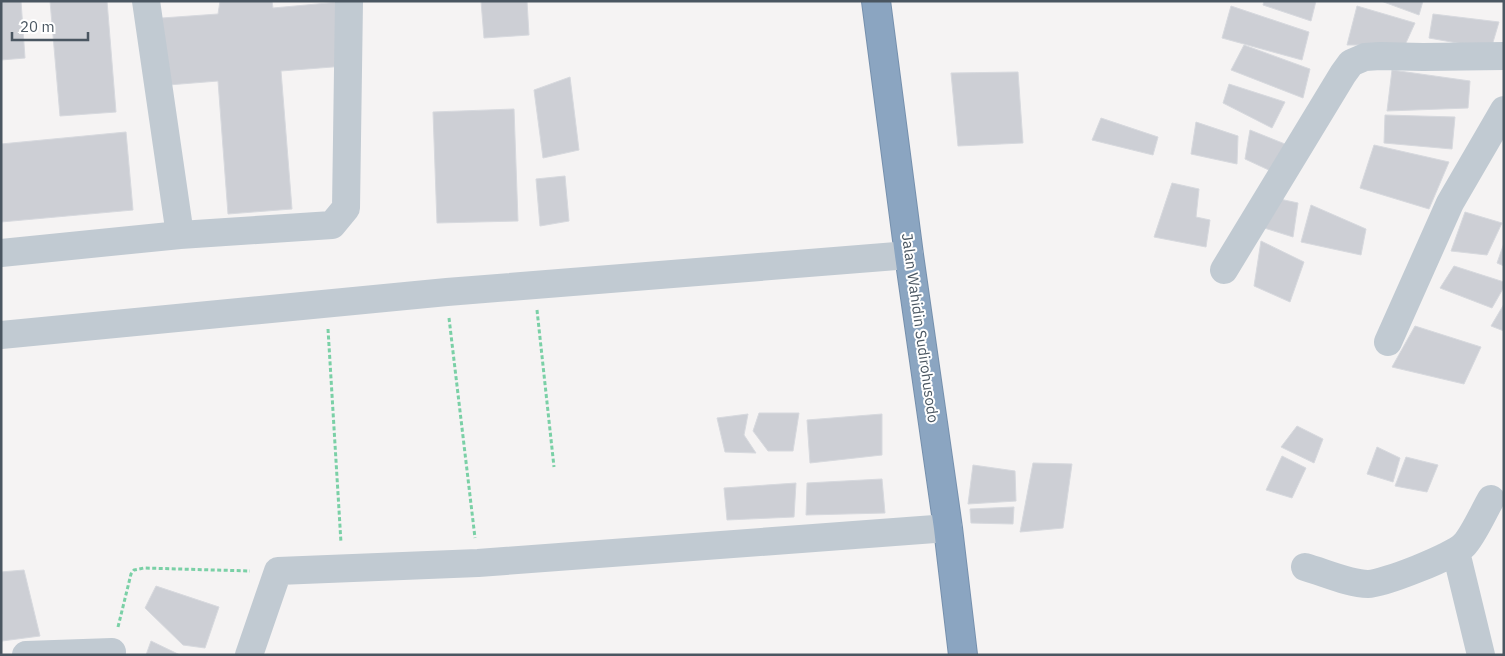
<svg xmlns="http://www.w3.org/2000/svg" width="1505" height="656" font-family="'IBM Plex Sans',sans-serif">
<rect width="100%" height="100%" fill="#f5f3f3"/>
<path fill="#cdcfd5" stroke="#d7d9de" d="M 1,1 L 21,1 L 25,58 L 1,60 Z
M 50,1 L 107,1 L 116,112 L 60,116 Z
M 220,1 L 272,1 L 273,8 L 339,2 L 345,66 L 281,71 L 292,209 L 228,214 L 218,81 L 168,85 L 162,18 L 218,14 Z
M 481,1 L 527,1 L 529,35 L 484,38 Z
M 1264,1 L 1316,1 L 1311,21 L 1263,5 Z
M 1381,1 L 1423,1 L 1419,15 Z
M 1231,6 L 1309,32 L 1302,60 L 1222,38 Z
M 1357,6 L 1415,23 L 1405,45 L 1347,45 Z
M 1433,14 L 1499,22 L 1491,49 L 1429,38 Z
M 1244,45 L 1310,69 L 1303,98 L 1231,70 Z
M 1392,70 L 1470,81 L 1468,108 L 1387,111 Z
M 1018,72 L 1023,143 L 958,146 L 951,73 Z
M 570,77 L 579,150 L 543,158 L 534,90 Z
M 1229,84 L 1285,102 L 1272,128 L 1223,103 Z
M 514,109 L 518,221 L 437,223 L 433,112 Z
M 1385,115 L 1455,117 L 1452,149 L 1384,143 Z
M 1101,118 L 1158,137 L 1153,155 L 1092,140 Z
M 1196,122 L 1238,136 L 1237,164 L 1191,154 Z
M 1250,130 L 1285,144 L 1273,172 L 1245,159 Z
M 126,132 L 133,210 L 1,222 L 1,144 Z
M 1374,145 L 1449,162 L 1429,209 L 1360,188 Z
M 565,176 L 569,221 L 540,226 L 536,179 Z
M 1172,183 L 1199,189 L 1196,217 L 1210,220 L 1206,247 L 1154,237 Z
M 1275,198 L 1298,203 L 1293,237 L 1258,226 Z
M 1311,205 L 1366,229 L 1361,255 L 1301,242 Z
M 1465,212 L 1502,223 L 1487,255 L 1451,251 Z
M 1261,241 L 1304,262 L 1290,302 L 1254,286 Z
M 1504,243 L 1504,266 L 1497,263 Z
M 1454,266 L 1504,282 L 1504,287 L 1492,308 L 1440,288 Z
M 1504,304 L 1504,331 L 1491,326 Z
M 1415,326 L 1481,347 L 1464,384 L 1392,367 Z
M 759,413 L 799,413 L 793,451 L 768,451 L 753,431 Z
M 748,414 L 744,435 L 756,453 L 725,452 L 717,418 Z
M 882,414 L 882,455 L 810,463 L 807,420 Z
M 1297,426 L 1323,439 L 1314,463 L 1281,447 Z
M 1377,447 L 1400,458 L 1393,482 L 1367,474 Z
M 1282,456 L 1306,468 L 1292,498 L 1266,490 Z
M 1406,457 L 1438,465 L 1427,492 L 1395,486 Z
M 1033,463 L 1072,464 L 1063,528 L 1020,532 Z
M 973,465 L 1015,471 L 1016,501 L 968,504 Z
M 882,479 L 885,513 L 806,515 L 807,483 Z
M 796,483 L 794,517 L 727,520 L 724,488 Z
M 1014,507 L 1013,524 L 971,523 L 970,509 Z
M 24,570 L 40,636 L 2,641 L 1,572 Z
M 156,586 L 219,607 L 205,648 L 183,645 L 145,608 Z
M 151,641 L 180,655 L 146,655 Z"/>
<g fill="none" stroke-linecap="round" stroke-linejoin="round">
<defs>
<path id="highway" d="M 876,1 L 909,255 L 948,528 L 963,655"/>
</defs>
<use href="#highway" stroke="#7690ad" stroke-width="30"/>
<path stroke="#7ad0a6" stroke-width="3" stroke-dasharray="4 2.5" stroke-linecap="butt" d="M 537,310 L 554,467
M 449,318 L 475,538
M 328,329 L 341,543
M 118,627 L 131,574 L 134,570 L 144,568 L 250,571"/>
<path stroke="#c1cad2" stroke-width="28" d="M 146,1 L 180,235
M 1,253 L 180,235 L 332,225 L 346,208 L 349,1
M 1224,270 L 1343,74 L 1351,63 L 1365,57 L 1380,56 L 1423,57 L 1504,56
M 1,335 L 447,292 L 909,255
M 1388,342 L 1450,203 L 1504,110
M 1456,552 L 1481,655
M 1305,567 C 1323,572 1350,584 1368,584 C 1383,584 1454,556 1464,545 C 1473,536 1484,511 1491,499
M 26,655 L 112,652
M 249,655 L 278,571 L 478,563 L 948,528"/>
<use href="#highway" stroke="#8ba5c1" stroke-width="28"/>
</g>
<g text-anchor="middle" stroke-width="4" stroke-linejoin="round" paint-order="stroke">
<g font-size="15" fill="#4a5661" stroke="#fff">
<text transform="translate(920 328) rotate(82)" y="5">Jalan Wahidin Sudirohusodo</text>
</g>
</g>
<rect width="1505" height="656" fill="none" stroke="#4a5661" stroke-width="5"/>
<path d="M12 32v8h76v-8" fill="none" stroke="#4a5661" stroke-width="2.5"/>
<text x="20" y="32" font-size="15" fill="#4a5661" stroke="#ffffff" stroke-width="4" paint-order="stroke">20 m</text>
</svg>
